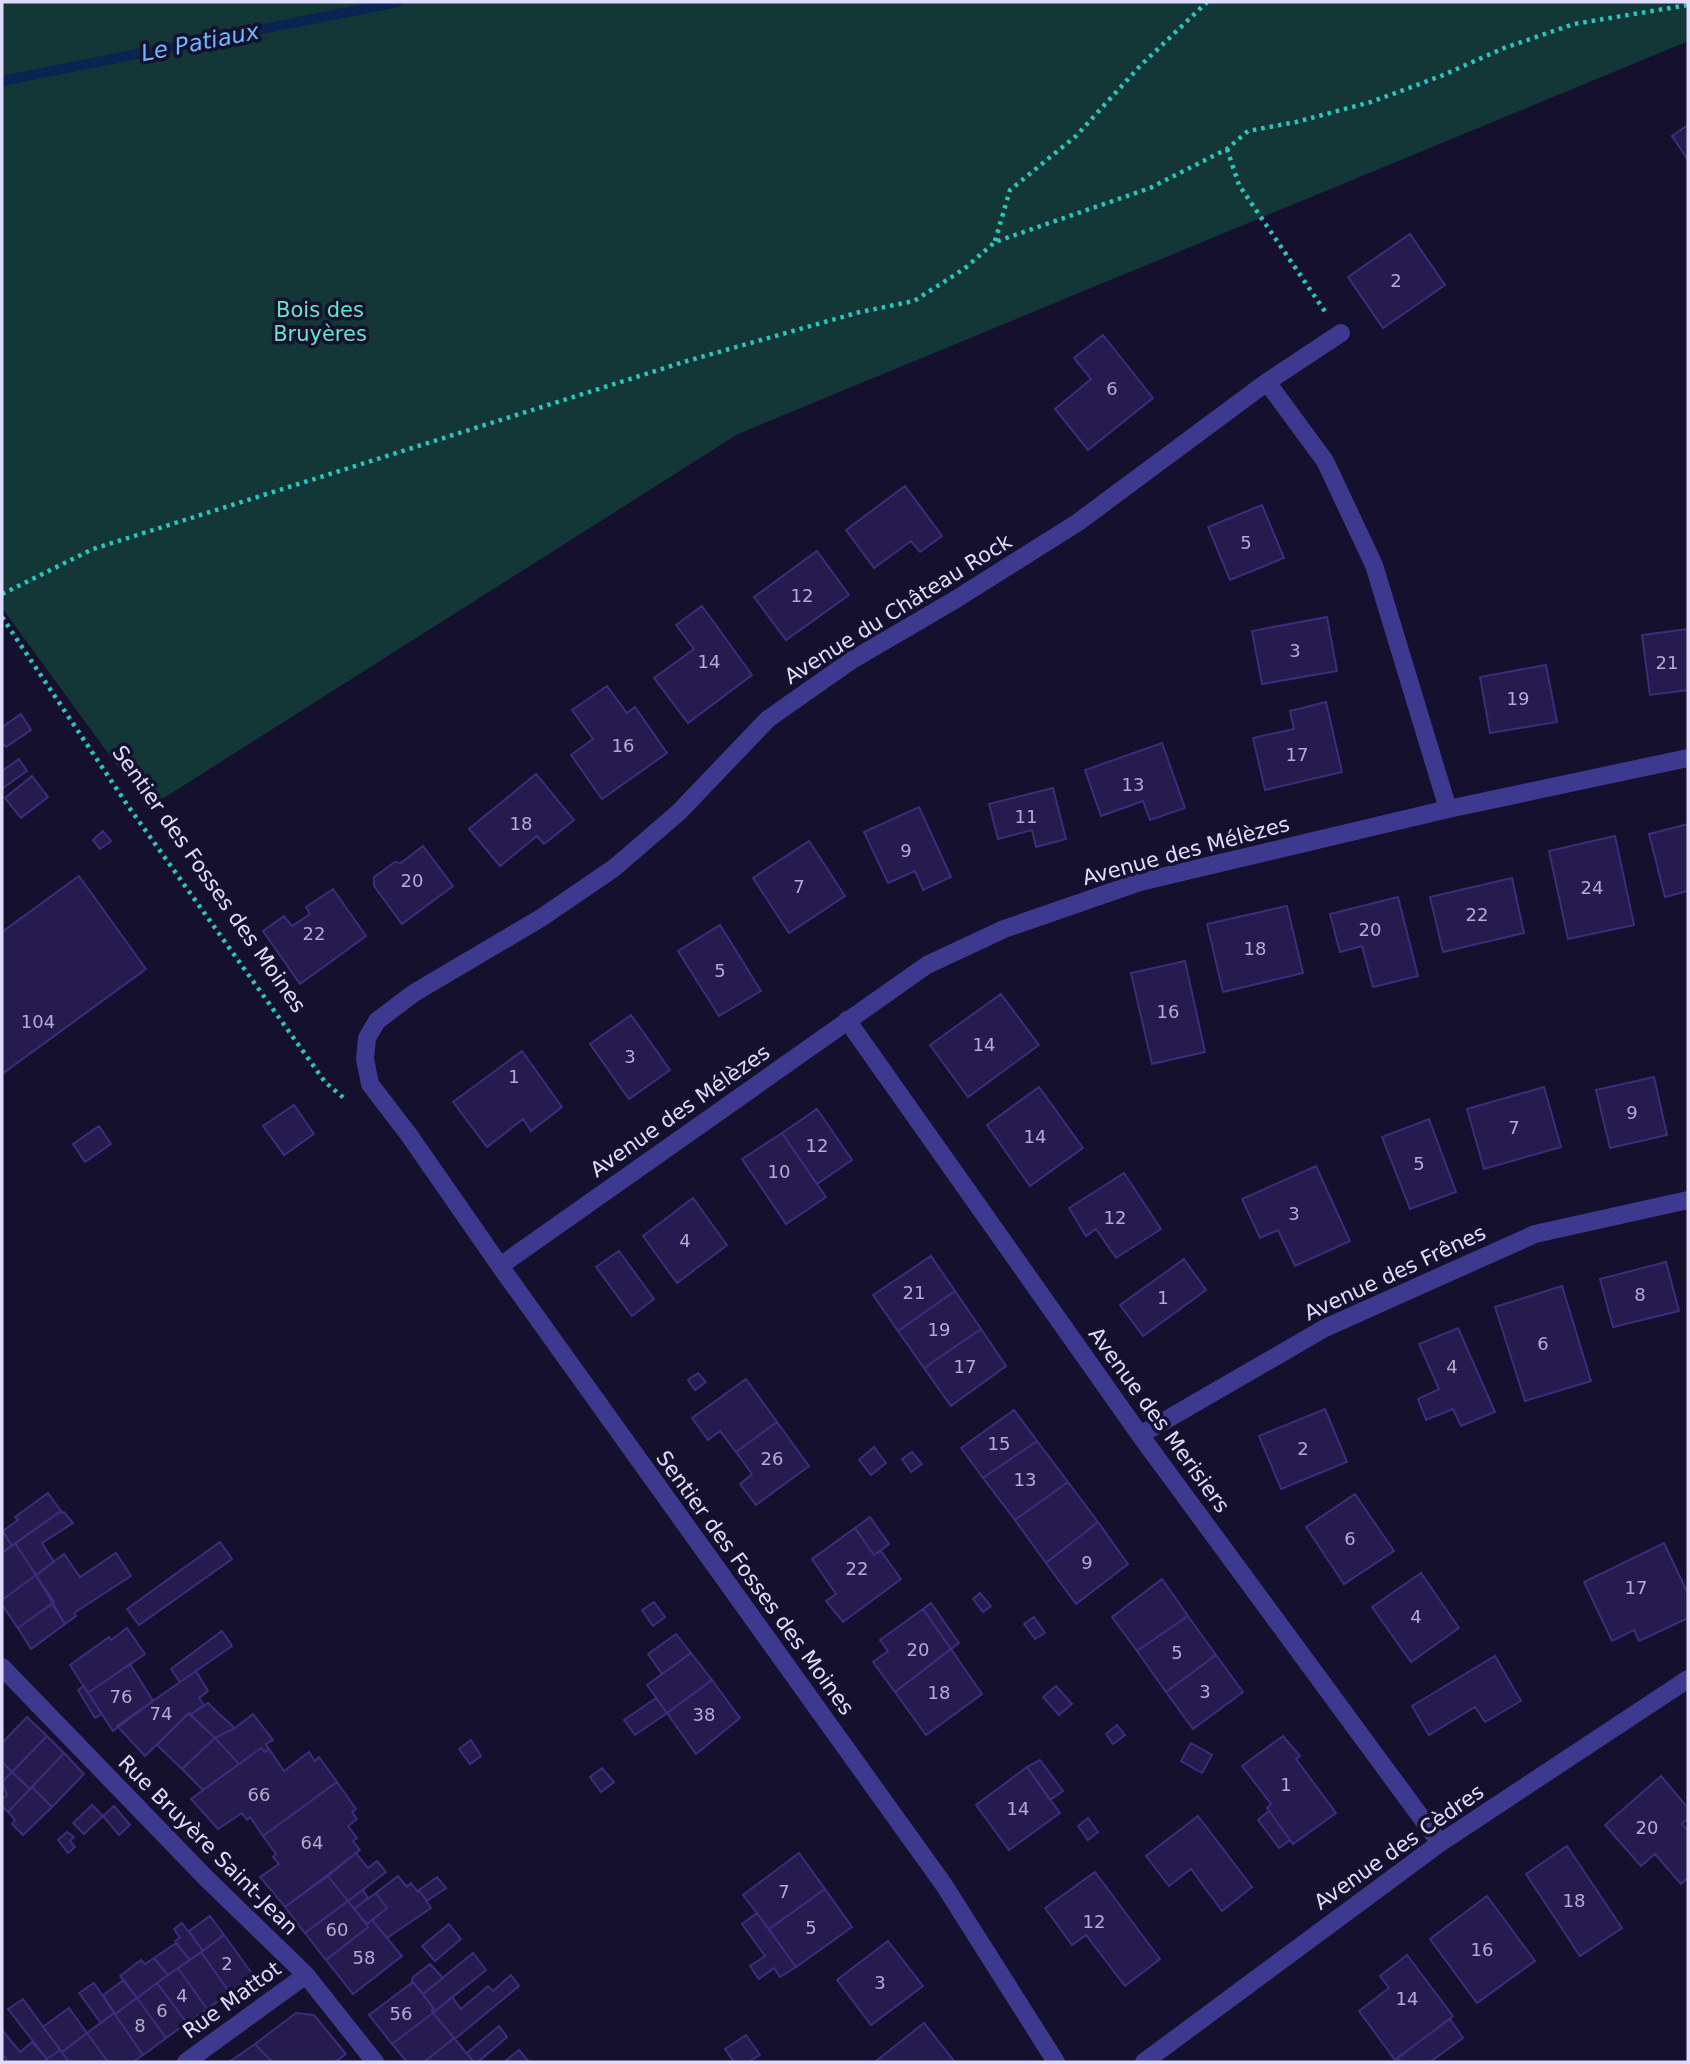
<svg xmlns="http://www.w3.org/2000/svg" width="1690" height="2064" font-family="'DejaVu Sans',sans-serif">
<rect width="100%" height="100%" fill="#15102d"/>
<path fill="#133736" d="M 2,2 L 1688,2 L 1688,44 L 1686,42 L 738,434 L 148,808 L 2,608 Z"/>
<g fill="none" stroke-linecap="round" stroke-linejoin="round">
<path stroke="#0a2452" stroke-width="10" d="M 2,81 L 398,2"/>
</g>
<path fill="#261b4f" stroke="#3c2c7c" stroke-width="2" d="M 1688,125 L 1688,160 L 1672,136 Z
M 1410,234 L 1445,285 L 1383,328 L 1348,277 Z
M 1103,335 L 1153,398 L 1088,450 L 1055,409 L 1091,379 L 1074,358 Z
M 905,486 L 942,536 L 920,552 L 911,541 L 874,568 L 846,530 Z
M 1262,505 L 1284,558 L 1230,580 L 1208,527 Z
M 817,551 L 849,595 L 786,640 L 754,597 Z
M 702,606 L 752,675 L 688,723 L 654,678 L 694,649 L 676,625 Z
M 1327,617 L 1337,671 L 1262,684 L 1252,631 Z
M 1688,629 L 1688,690 L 1650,695 L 1642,635 Z
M 1546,665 L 1557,722 L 1490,733 L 1480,677 Z
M 607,686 L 627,713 L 635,707 L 667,753 L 602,799 L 571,755 L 593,739 L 572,710 Z
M 1326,702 L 1342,772 L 1265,790 L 1253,738 L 1294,729 L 1290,711 Z
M 21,714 L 31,730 L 6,747 L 2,742 L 2,727 Z
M 1162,743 L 1185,808 L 1150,820 L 1143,801 L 1101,816 L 1085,770 Z
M 19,759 L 27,771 L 3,788 L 2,771 Z
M 536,774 L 574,820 L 544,844 L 537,836 L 500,866 L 469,829 Z
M 32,776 L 48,797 L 21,818 L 5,798 Z
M 1053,788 L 1066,839 L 1036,847 L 1032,830 L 998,839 L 989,804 Z
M 919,807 L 951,877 L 923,890 L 915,871 L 888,883 L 864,832 Z
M 1688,824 L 1688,891 L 1665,897 L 1649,834 Z
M 103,831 L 111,841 L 100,849 L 93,840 Z
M 1615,836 L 1634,925 L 1568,939 L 1549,851 Z
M 809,841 L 845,896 L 789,933 L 753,878 Z
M 423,846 L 453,886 L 402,924 L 374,886 L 374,877 L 395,862 L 401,863 Z
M 79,876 L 146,969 L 2,1074 L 2,932 Z
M 1512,878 L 1524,933 L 1443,952 L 1430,897 Z
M 333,889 L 366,936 L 300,984 L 263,931 L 284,916 L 292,926 L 310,914 L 306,907 Z
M 1398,897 L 1418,976 L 1373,987 L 1362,946 L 1340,952 L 1330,914 Z
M 1287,906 L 1303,973 L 1223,992 L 1207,924 Z
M 720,925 L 761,991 L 719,1016 L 678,951 Z
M 1185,961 L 1205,1052 L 1152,1064 L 1131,973 Z
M 1001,994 L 1039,1045 L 968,1097 L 930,1045 Z
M 631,1015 L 670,1070 L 629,1099 L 590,1044 Z
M 522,1051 L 562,1107 L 531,1131 L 523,1119 L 487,1147 L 453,1102 Z
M 1654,1077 L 1667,1135 L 1610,1148 L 1596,1090 Z
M 1039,1087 L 1083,1148 L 1030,1186 L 987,1125 Z
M 1544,1087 L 1561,1147 L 1484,1169 L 1467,1109 Z
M 294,1105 L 314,1134 L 284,1155 L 263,1126 Z
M 817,1109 L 852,1160 L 817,1184 L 782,1133 Z
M 1429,1119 L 1456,1192 L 1410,1209 L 1382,1137 Z
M 99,1126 L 111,1144 L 85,1162 L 73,1144 Z
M 782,1133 L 826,1197 L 786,1224 L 742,1159 Z
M 1316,1166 L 1350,1241 L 1295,1266 L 1278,1230 L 1260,1238 L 1242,1199 Z
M 1124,1173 L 1161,1229 L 1116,1258 L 1096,1229 L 1086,1236 L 1069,1208 Z
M 693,1198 L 727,1245 L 677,1283 L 643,1236 Z
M 619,1251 L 654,1299 L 632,1316 L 596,1267 Z
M 931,1256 L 955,1291 L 898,1331 L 873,1295 Z
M 1184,1259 L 1206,1290 L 1143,1336 L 1120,1305 Z
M 1666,1262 L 1679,1311 L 1613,1327 L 1600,1279 Z
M 1562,1286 L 1591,1381 L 1525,1401 L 1495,1307 Z
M 955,1291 L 981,1329 L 924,1368 L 898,1331 Z
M 1458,1328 L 1495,1412 L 1461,1426 L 1453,1409 L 1426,1420 L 1418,1399 L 1439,1389 L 1419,1344 Z
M 981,1329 L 1006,1366 L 951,1406 L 924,1368 Z
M 698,1373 L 706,1382 L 695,1390 L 688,1380 Z
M 746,1379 L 777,1422 L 736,1452 L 720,1431 L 708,1440 L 692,1418 Z
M 1325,1409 L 1347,1462 L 1281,1489 L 1259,1436 Z
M 1014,1410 L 1037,1441 L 983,1478 L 961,1448 Z
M 777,1422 L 809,1466 L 756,1505 L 740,1484 L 752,1474 L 736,1452 Z
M 1037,1441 L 1068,1482 L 1015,1520 L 983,1478 Z
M 874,1447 L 886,1463 L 871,1475 L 859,1460 Z
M 912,1452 L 922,1464 L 911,1472 L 902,1459 Z
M 1068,1482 L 1098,1522 L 1046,1563 L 1015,1520 Z
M 48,1493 L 61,1511 L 12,1546 L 3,1531 L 18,1520 L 15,1517 Z
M 1355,1494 L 1394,1551 L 1344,1584 L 1306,1527 Z
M 61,1511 L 62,1513 L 64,1512 L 73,1523 L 42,1543 L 54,1562 L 36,1575 L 15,1543 Z
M 870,1517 L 889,1544 L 874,1555 L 855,1528 Z
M 1098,1522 L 1128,1564 L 1076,1604 L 1046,1563 Z
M 855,1528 L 874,1555 L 881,1551 L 901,1579 L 843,1622 L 826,1601 L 836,1594 L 812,1559 Z
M 2,1530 L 12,1546 L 2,1553 Z
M 220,1542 L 232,1559 L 139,1625 L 127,1609 Z
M 15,1543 L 36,1575 L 2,1600 L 2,1553 Z
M 1664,1543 L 1688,1594 L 1688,1618 L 1639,1641 L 1634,1630 L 1612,1641 L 1584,1582 Z
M 116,1553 L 131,1576 L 74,1613 L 76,1616 L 65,1624 L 36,1575 L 64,1554 L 80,1577 Z
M 1421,1573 L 1459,1628 L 1411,1662 L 1372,1607 Z
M 36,1575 L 54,1602 L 18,1628 L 2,1605 L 2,1600 Z
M 1162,1579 L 1188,1616 L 1137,1651 L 1112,1617 Z
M 980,1593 L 991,1606 L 983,1612 L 973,1599 Z
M 654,1602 L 665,1617 L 653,1626 L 642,1610 Z
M 931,1603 L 959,1643 L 951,1649 L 923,1609 Z
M 52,1604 L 65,1624 L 31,1649 L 18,1628 Z
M 923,1609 L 951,1649 L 895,1692 L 873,1662 L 888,1651 L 880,1640 Z
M 1188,1616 L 1216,1655 L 1166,1692 L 1137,1651 Z
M 1034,1617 L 1045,1633 L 1035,1639 L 1024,1624 Z
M 127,1628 L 145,1654 L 88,1693 L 70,1665 L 109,1637 L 111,1640 Z
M 222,1631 L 232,1646 L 180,1682 L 171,1669 Z
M 676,1634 L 691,1653 L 662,1674 L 648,1654 Z
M 951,1649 L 982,1694 L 926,1735 L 895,1692 Z
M 691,1653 L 712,1680 L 667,1713 L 647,1685 Z
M 1216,1655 L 1243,1692 L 1193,1729 L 1166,1692 Z
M 1495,1656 L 1521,1701 L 1485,1722 L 1475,1707 L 1429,1735 L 1412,1706 Z
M 130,1664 L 153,1701 L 113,1731 L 88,1693 Z
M 196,1671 L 208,1691 L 199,1698 L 204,1705 L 190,1715 L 189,1713 L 145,1756 L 117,1726 Z
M 712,1680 L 740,1718 L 696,1754 L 667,1713 Z
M 84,1686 L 102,1714 L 95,1718 L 78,1690 Z
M 1056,1686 L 1072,1704 L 1059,1715 L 1043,1697 Z
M 656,1698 L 667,1713 L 635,1735 L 624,1720 Z
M 208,1703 L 217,1712 L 235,1728 L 215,1738 L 190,1715 Z
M 189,1713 L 215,1738 L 182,1769 L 157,1745 Z
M 253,1714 L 273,1740 L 266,1744 L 269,1749 L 265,1752 L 261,1748 L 239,1764 L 215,1738 L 235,1728 Z
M 27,1717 L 47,1736 L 12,1772 L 2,1762 L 2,1743 Z
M 1117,1725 L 1125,1735 L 1113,1744 L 1106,1734 Z
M 47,1736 L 64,1753 L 30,1789 L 12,1772 Z
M 1283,1736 L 1300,1756 L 1296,1759 L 1336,1813 L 1293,1844 L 1267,1808 L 1271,1804 L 1242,1766 Z
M 215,1738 L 239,1764 L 203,1790 L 182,1769 Z
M 471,1740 L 481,1756 L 470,1764 L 459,1749 Z
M 1191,1743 L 1212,1755 L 1202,1773 L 1181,1761 Z
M 261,1748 L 265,1752 L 269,1749 L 284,1771 L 309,1752 L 315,1761 L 319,1757 L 337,1782 L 263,1836 L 250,1817 L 247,1820 L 242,1813 L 218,1829 L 191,1799 Z
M 64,1753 L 84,1774 L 52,1807 L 32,1787 Z
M 1040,1760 L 1063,1791 L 1050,1800 L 1027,1767 Z
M 2,1762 L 12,1772 L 2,1782 Z
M 1027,1767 L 1060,1813 L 1009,1850 L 976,1805 Z
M 602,1768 L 614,1782 L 601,1792 L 590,1777 Z
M 12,1772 L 30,1789 L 8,1812 L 2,1806 L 2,1799 L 7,1795 L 2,1782 Z
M 1661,1776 L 1688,1808 L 1688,1818 L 1682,1824 L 1688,1831 L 1688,1877 L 1681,1884 L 1655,1854 L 1641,1866 L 1605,1825 Z
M 337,1782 L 356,1809 L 352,1812 L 357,1819 L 348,1826 L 357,1838 L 353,1841 L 360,1850 L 285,1907 L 260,1877 L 279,1864 L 273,1857 L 276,1854 L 263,1836 Z
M 32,1787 L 52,1807 L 23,1835 L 12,1824 L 15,1820 L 8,1812 Z
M 92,1805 L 103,1816 L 84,1834 L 73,1823 Z
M 114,1806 L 130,1825 L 119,1835 L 103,1816 Z
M 1269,1811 L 1290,1840 L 1279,1848 L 1258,1820 Z
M 1198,1816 L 1252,1887 L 1222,1911 L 1191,1869 L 1169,1886 L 1146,1856 Z
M 1088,1818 L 1098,1832 L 1088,1840 L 1078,1826 Z
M 67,1832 L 74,1837 L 70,1841 L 75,1847 L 68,1853 L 58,1840 Z
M 1567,1846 L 1622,1928 L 1580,1956 L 1526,1874 Z
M 356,1853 L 368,1868 L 377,1861 L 386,1872 L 348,1901 L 328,1876 Z
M 799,1853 L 825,1889 L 769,1929 L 743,1895 Z
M 1095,1872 L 1160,1959 L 1125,1986 L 1086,1935 L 1072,1945 L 1045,1908 Z
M 328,1876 L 348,1901 L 305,1933 L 285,1907 Z
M 398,1876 L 407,1887 L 411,1883 L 418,1892 L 419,1890 L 431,1908 L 387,1938 L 372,1920 L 387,1908 L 376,1893 Z
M 437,1877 L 446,1888 L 427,1901 L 419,1890 Z
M 825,1889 L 852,1927 L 796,1967 L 769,1929 Z
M 363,1890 L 368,1898 L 354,1909 L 348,1901 Z
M 376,1893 L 387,1908 L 367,1924 L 354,1909 Z
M 1487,1896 L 1535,1961 L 1477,2003 L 1430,1939 Z
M 348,1901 L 368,1927 L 326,1960 L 305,1933 Z
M 757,1913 L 796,1967 L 780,1977 L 774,1968 L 759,1979 L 750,1966 L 765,1956 L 742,1924 Z
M 210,1916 L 224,1935 L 203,1951 L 189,1931 Z
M 372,1920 L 402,1956 L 353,1994 L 326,1960 L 368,1927 L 367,1924 Z
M 182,1923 L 203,1951 L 190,1960 L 175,1941 L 180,1938 L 174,1929 Z
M 449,1924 L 461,1939 L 435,1961 L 422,1946 Z
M 224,1935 L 253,1975 L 230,1993 L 201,1952 Z
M 888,1941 L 923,1986 L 871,2025 L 837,1980 Z
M 176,1943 L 190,1960 L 168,1975 L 154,1958 Z
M 201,1952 L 230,1993 L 207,2009 L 178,1968 Z
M 473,1953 L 486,1970 L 433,2013 L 432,2010 L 434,2009 L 423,1994 Z
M 1407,1955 L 1453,2016 L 1395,2060 L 1359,2011 L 1389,1988 L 1380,1976 Z
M 154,1958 L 168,1975 L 137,1998 L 120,1976 L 141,1960 L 145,1964 Z
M 430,1964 L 443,1978 L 423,1994 L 413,1982 L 411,1984 L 413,1977 Z
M 178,1968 L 207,2009 L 187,2023 L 157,1983 Z
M 511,1975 L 519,1986 L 455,2039 L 433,2013 L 452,1997 L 461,2009 L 488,1986 L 493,1991 Z
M 124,1980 L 137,1998 L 115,2014 L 103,1995 Z
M 413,1982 L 434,2009 L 432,2010 L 433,2013 L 392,2044 L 369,2015 Z
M 94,1983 L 114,2013 L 101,2023 L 79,1993 Z
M 157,1983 L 187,2023 L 166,2038 L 137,1998 Z
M 137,1998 L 166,2038 L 143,2055 L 115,2014 Z
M 23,1999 L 60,2050 L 47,2059 L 8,2009 Z
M 69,2008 L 87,2033 L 62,2052 L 43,2027 Z
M 114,2013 L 143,2055 L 133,2062 L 108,2062 L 87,2033 Z
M 296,2013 L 314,2015 L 346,2054 L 335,2062 L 272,2062 L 255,2044 Z
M 433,2013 L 454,2038 L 424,2062 L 407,2062 L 392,2044 Z
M 1450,2019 L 1463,2038 L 1430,2062 L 1400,2062 L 1397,2058 Z
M 924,2023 L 955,2062 L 877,2062 L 876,2061 Z
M 499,2026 L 507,2037 L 478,2062 L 474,2062 L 467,2053 Z
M 2,2030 L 20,2052 L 32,2042 L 47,2059 L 44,2062 L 8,2062 L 2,2054 Z
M 87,2033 L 108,2062 L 69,2062 L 62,2052 Z
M 746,2035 L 760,2055 L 748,2062 L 734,2062 L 725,2049 Z
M 454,2038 L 474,2062 L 424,2062 Z
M 255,2044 L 272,2062 L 229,2062 Z
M 60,2050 L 69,2062 L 44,2062 L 47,2059 Z
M 519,2050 L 529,2062 L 504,2062 Z"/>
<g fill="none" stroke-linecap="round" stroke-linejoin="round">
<path stroke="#2ac5bd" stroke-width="4.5" stroke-dasharray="3.5 5" stroke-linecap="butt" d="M 1227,149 L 1239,185 L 1326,313
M 995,241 L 1010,190 L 1076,136 L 1140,66 L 1207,2
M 2,594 L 93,549 L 687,361 L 860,312 L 914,301 L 964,269 L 995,242 L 1150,188 L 1227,149 L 1248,131 L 1296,122 L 1371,102 L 1441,76 L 1504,48 L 1574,24 L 1688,5
M 2,617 L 128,806 L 325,1082 L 345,1099"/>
<path stroke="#3d398e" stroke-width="18" d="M 1267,382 L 1325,461 L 1374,565 L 1448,809
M 847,1020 L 1140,1435 L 1440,1843
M 500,1266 L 927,965 L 1004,929 L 1140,882 L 1448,809 L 1688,758
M 1140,1435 L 1325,1328 L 1535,1234 L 1688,1200
M 2,1667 L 206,1878 L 306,1975 L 375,2062
M 186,2062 L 306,1975
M 1056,2062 L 944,1885 L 500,1266 L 409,1135 L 370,1084 L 365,1059 L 367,1038 L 377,1021 L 414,993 L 541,918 L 614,868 L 679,812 L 768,719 L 852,660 L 953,601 L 1077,523 L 1267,382 L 1341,333
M 1144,2062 L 1440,1843 L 1688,1679"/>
</g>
<g text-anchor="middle" stroke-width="7" stroke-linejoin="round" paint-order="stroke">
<g font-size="18" fill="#b2acd3">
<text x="1396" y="287">2</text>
<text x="1112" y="395">6</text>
<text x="1246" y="549">5</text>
<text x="802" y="602">12</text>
<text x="1295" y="657">3</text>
<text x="709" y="668">14</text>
<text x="1667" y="669">21</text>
<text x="1518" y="705">19</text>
<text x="623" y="752">16</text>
<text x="1297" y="761">17</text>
<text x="1133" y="791">13</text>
<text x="1026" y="823">11</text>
<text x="521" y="830">18</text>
<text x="906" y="857">9</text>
<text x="412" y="887">20</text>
<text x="799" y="893">7</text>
<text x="1592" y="894">24</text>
<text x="1477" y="921">22</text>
<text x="1370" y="936">20</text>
<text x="314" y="940">22</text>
<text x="1255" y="955">18</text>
<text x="720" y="977">5</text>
<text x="1168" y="1018">16</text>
<text x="38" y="1028">104</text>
<text x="984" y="1051">14</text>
<text x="630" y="1063">3</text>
<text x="514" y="1083">1</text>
<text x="1632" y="1119">9</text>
<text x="1514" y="1134">7</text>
<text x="1035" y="1143">14</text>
<text x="817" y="1152">12</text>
<text x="1419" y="1170">5</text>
<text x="779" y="1178">10</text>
<text x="1294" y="1220">3</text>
<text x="1115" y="1224">12</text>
<text x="685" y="1247">4</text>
<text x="914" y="1299">21</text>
<text x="1640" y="1301">8</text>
<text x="1163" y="1304">1</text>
<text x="939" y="1336">19</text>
<text x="1543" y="1350">6</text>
<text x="965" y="1373">17</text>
<text x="1452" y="1373">4</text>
<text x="999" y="1450">15</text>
<text x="1303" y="1455">2</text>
<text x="772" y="1465">26</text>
<text x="1025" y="1486">13</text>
<text x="1350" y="1545">6</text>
<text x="1087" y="1569">9</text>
<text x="857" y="1575">22</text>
<text x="1636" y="1594">17</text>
<text x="1416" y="1623">4</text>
<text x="918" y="1656">20</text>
<text x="1177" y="1659">5</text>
<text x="1205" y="1698">3</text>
<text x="939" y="1699">18</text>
<text x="121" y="1703">76</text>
<text x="161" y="1720">74</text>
<text x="704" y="1721">38</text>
<text x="1286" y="1791">1</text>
<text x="259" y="1801">66</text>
<text x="1018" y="1815">14</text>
<text x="1647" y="1834">20</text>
<text x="312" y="1849">64</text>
<text x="784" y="1898">7</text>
<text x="1574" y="1907">18</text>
<text x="1094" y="1928">12</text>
<text x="811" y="1934">5</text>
<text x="337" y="1936">60</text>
<text x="1482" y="1956">16</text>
<text x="364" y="1964">58</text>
<text x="227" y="1970">2</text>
<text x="880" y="1989">3</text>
<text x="182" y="2002">4</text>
<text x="1407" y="2005">14</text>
<text x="162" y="2017">6</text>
<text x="401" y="2020">56</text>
<text x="140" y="2032">8</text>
</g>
<g font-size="21" fill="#60e7c7" stroke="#15102d">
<text x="320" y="317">Bois des<tspan x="320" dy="24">Bruyères</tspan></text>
</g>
<g font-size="21" fill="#e0dcff" stroke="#15102d">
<text transform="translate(898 609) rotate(-32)" y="7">Avenue du Château Rock</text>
<text transform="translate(1186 851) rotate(-15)" y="7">Avenue des Mélèzes</text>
<text transform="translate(209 879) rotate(55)" y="7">Sentier des Fosses des Moines</text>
<text transform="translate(680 1111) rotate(-35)" y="7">Avenue des Mélèzes</text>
<text transform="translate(1395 1273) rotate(-25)" y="7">Avenue des Frênes</text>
<text transform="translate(1159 1420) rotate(54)" y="7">Avenue des Merisiers</text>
<text transform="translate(755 1583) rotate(54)" y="7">Sentier des Fosses des Moines</text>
<text transform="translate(208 1845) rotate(45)" y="7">Rue Bruyère Saint-Jean</text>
<text transform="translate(1399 1847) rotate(-35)" y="7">Avenue des Cèdres</text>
<text transform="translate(232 2000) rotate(-36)" y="7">Rue Mattot</text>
</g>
<g font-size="23" font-style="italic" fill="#6ab8ff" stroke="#15102d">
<text transform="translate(200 42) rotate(-11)" y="8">Le Patiaux</text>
</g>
</g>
<rect width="1690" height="2064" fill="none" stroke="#e0dcff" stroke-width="7"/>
</svg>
